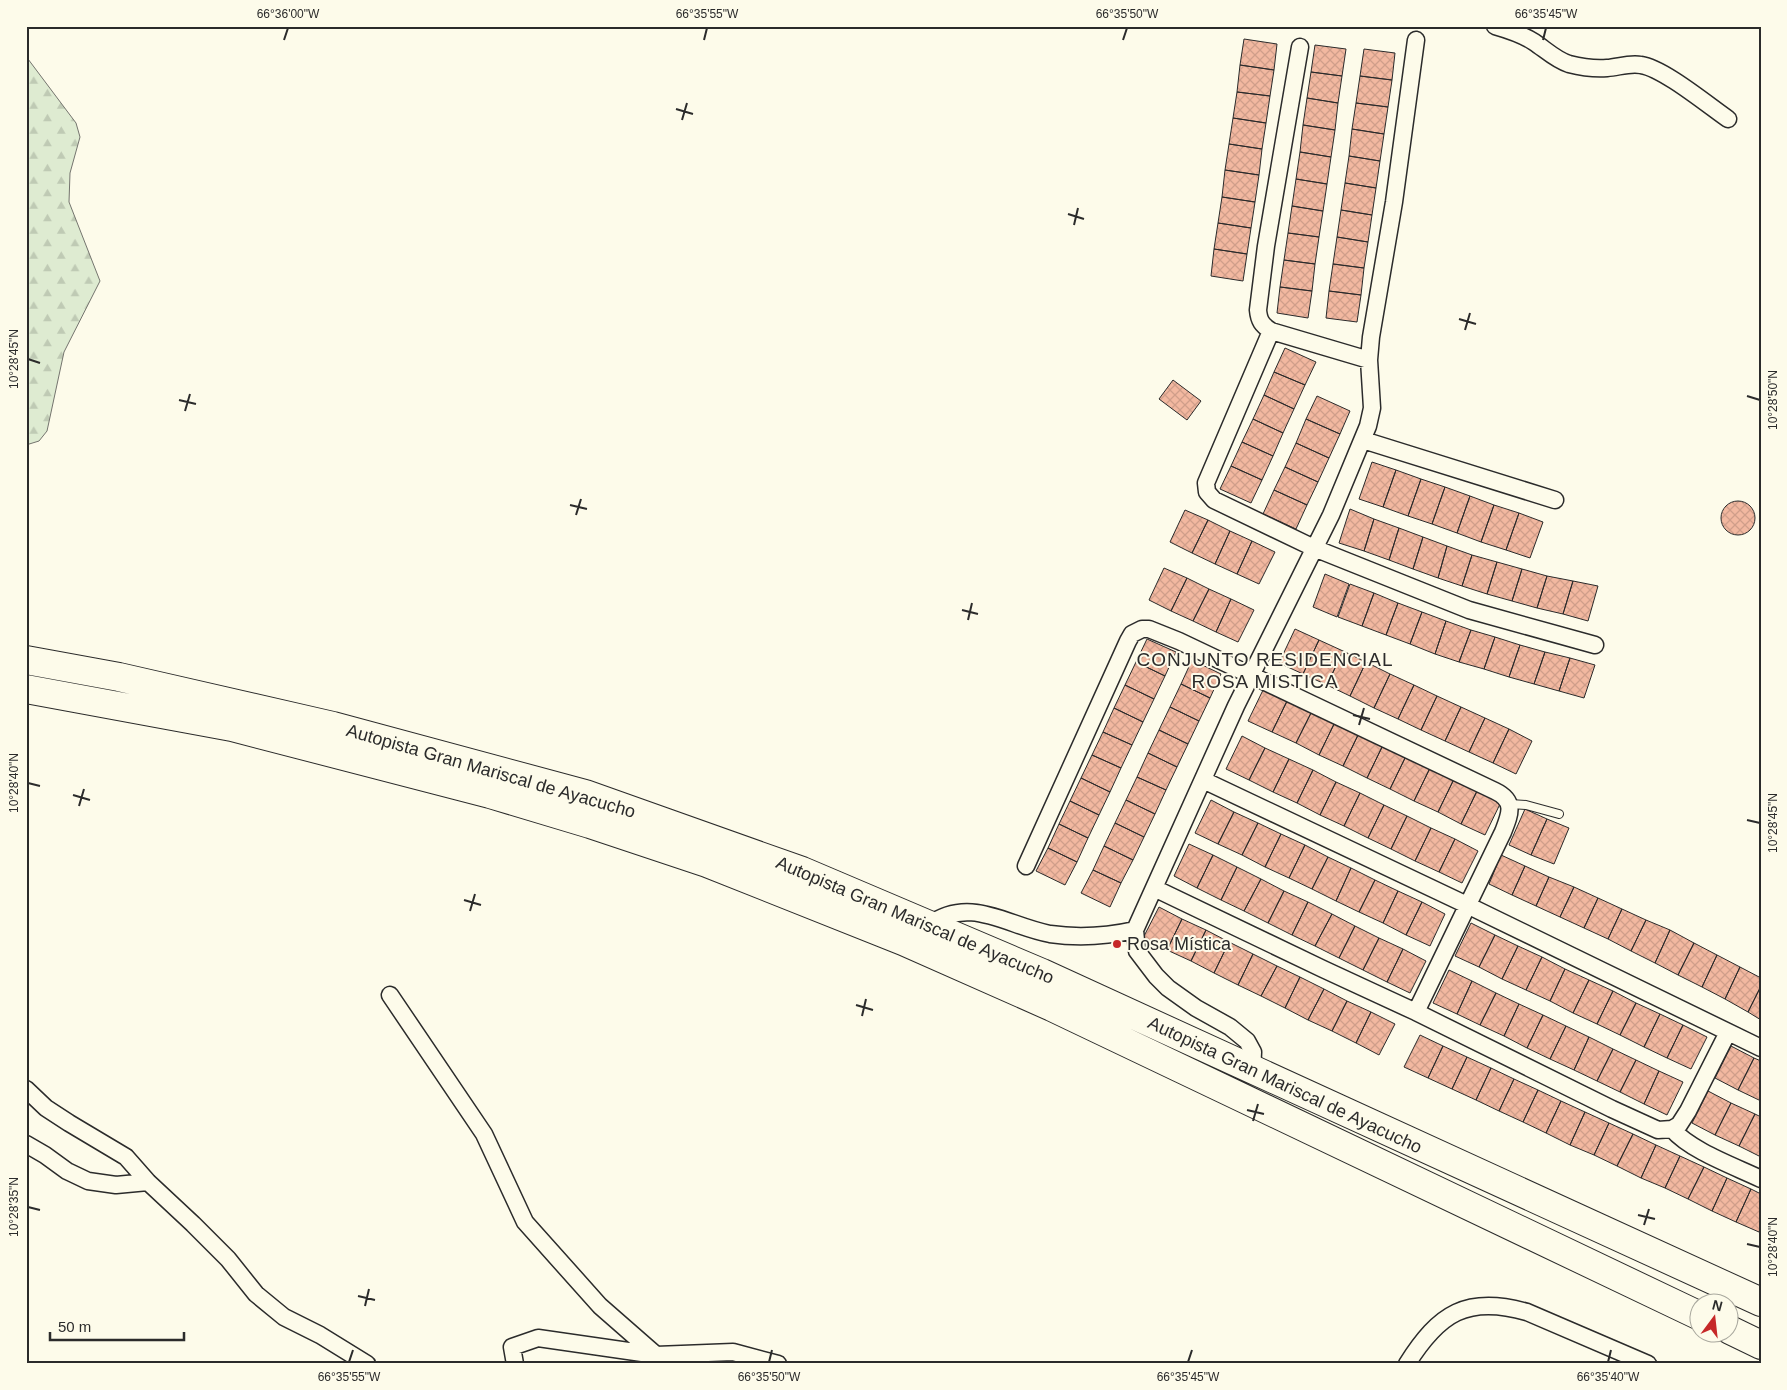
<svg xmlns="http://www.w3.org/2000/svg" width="1787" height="1390" font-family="Arial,sans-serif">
<defs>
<pattern id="forest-firs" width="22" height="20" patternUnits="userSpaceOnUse" patternTransform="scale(1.25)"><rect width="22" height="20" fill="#deebd1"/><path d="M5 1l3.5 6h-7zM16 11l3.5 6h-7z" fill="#bfcab4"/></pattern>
<pattern id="building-cross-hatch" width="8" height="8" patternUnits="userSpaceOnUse" patternTransform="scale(1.25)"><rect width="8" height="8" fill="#f2b8a0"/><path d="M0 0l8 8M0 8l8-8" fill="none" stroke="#d09e8a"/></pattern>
</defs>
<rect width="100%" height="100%" fill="#fdfbea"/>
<path fill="url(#forest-firs)" stroke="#74746e" d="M 26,50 L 28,59 L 76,123 L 80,137 L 70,173 L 69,202 L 100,281 L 64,352 L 47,431 L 39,441 L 26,445 Z"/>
<path fill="url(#building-cross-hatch)" stroke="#2b2b2b" d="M 1244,39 L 1277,44 L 1274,70 L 1240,65 Z
M 1315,45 L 1346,49 L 1342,76 L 1311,72 Z
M 1364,49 L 1395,53 L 1392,80 L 1360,76 Z
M 1240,65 L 1274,70 L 1270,96 L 1237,92 Z
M 1311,72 L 1342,76 L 1338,103 L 1307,98 Z
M 1360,76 L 1392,80 L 1388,107 L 1356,103 Z
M 1237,92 L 1270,96 L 1266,123 L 1233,118 Z
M 1307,98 L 1338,103 L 1335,130 L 1303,125 Z
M 1356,103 L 1388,107 L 1384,134 L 1352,129 Z
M 1233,118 L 1266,123 L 1262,149 L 1229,144 Z
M 1303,125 L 1335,130 L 1331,157 L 1300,152 Z
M 1352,129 L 1384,134 L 1380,161 L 1349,156 Z
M 1229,144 L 1262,149 L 1259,175 L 1225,170 Z
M 1300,152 L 1331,157 L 1327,184 L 1296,179 Z
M 1349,156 L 1380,161 L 1376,188 L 1345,183 Z
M 1225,170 L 1259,175 L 1255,202 L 1222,197 Z
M 1296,179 L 1327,184 L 1323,211 L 1292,206 Z
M 1345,183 L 1376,188 L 1372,215 L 1341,210 Z
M 1222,197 L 1255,202 L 1251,228 L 1218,223 Z
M 1292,206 L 1323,211 L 1319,237 L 1288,233 Z
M 1341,210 L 1372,215 L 1368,242 L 1337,237 Z
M 1218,223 L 1251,228 L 1247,254 L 1214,249 Z
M 1288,233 L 1319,237 L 1315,264 L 1284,260 Z
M 1337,237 L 1368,242 L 1364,268 L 1333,264 Z
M 1214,249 L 1247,254 L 1243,281 L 1211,276 Z
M 1284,260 L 1315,264 L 1312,291 L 1280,287 Z
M 1333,264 L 1364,268 L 1361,295 L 1329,291 Z
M 1280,287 L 1312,291 L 1308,318 L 1277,313 Z
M 1329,291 L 1361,295 L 1357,322 L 1326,318 Z
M 1285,348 L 1316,362 L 1305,385 L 1274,372 Z
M 1274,372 L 1305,385 L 1294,409 L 1264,395 Z
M 1173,380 L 1201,401 L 1187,420 L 1159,399 Z
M 1264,395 L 1294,409 L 1283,433 L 1253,419 Z
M 1317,396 L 1350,411 L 1340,434 L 1306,419 Z
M 1253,419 L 1283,433 L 1273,456 L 1242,442 Z
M 1306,419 L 1340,434 L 1329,458 L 1296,443 Z
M 1242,442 L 1273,456 L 1262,480 L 1231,466 Z
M 1296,443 L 1329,458 L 1318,482 L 1285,467 Z
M 1372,462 L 1396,470 L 1383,507 L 1359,499 Z
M 1231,466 L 1262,480 L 1251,503 L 1220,489 Z
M 1285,467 L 1318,482 L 1307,505 L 1274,490 Z
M 1396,470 L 1421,479 L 1408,516 L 1383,507 Z
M 1421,479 L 1445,487 L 1432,524 L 1408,516 Z
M 1445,487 L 1470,496 L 1457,533 L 1432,524 Z
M 1274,490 L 1307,505 L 1296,529 L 1263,514 Z
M 1470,496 L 1494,505 L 1481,542 L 1457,533 Z
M1721 518a17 17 0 1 1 34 0a17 17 0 1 1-34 0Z
M 1494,505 L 1519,513 L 1506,550 L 1481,542 Z
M 1350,509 L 1374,519 L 1364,551 L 1339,543 Z
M 1185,510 L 1208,520 L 1192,553 L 1170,542 Z
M 1519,513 L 1543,522 L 1530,558 L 1506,550 Z
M 1374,519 L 1399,528 L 1389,560 L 1364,551 Z
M 1208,520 L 1230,531 L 1215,564 L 1192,553 Z
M 1399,528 L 1423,537 L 1413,569 L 1389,560 Z
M 1230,531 L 1252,541 L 1237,574 L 1215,564 Z
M 1423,537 L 1447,546 L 1438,578 L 1413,569 Z
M 1252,541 L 1275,552 L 1259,584 L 1237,574 Z
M 1447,546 L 1472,555 L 1462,586 L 1438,578 Z
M 1472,555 L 1497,562 L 1487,594 L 1462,586 Z
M 1497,562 L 1522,569 L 1512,601 L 1487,594 Z
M 1164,568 L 1187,578 L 1171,611 L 1149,600 Z
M 1522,569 L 1547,576 L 1537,608 L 1512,601 Z
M 1325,574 L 1349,584 L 1337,617 L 1313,607 Z
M 1547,576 L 1573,581 L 1563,614 L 1537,608 Z
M 1187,578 L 1209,589 L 1193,621 L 1171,611 Z
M 1573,581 L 1598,586 L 1588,621 L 1563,614 Z
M 1350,584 L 1374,593 L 1362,626 L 1338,617 Z
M 1209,589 L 1231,599 L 1216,632 L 1193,621 Z
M 1374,593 L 1398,603 L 1386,635 L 1362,626 Z
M 1231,599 L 1254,610 L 1238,642 L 1216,632 Z
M 1398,603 L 1422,612 L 1410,644 L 1386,635 Z
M 1422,612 L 1446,621 L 1435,654 L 1410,644 Z
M 1446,621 L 1471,630 L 1459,662 L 1435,654 Z
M 1295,629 L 1319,640 L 1303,674 L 1279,663 Z
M 1471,630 L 1495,637 L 1484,669 L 1459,662 Z
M 1495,637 L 1520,645 L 1509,677 L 1484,669 Z
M 1147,639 L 1176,652 L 1165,676 L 1136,662 Z
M 1319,640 L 1343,651 L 1327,685 L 1303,674 Z
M 1520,645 L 1545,652 L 1534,684 L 1509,677 Z
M 1343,651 L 1366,662 L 1350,696 L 1327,685 Z
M 1545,652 L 1570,658 L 1559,691 L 1534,684 Z
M 1570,658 L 1595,665 L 1584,698 L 1559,691 Z
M 1192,660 L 1221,674 L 1210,698 L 1181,684 Z
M 1136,662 L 1165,676 L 1154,699 L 1125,685 Z
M 1366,662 L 1390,674 L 1374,708 L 1350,696 Z
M 1390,674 L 1414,685 L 1398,719 L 1374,708 Z
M 1181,684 L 1210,698 L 1199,721 L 1170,707 Z
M 1125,685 L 1154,699 L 1143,722 L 1114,708 Z
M 1414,685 L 1437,696 L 1421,730 L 1398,719 Z
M 1264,688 L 1288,699 L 1272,732 L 1248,721 Z
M 1437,696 L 1461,707 L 1445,741 L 1421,730 Z
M 1288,699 L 1312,711 L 1296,743 L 1272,732 Z
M 1170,707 L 1199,721 L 1188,744 L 1159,730 Z
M 1461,707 L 1485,718 L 1469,752 L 1445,741 Z
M 1114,708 L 1143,722 L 1132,745 L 1103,732 Z
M 1312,711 L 1335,722 L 1319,755 L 1296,743 Z
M 1485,718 L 1509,729 L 1493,763 L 1469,752 Z
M 1335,722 L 1359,733 L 1343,766 L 1319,755 Z
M 1509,729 L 1532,741 L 1516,774 L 1493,763 Z
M 1159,730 L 1188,744 L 1177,767 L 1148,753 Z
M 1103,732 L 1132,745 L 1121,768 L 1092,755 Z
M 1359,733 L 1383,745 L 1367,778 L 1343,766 Z
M 1242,736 L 1265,748 L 1249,780 L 1226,769 Z
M 1383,745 L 1406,756 L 1390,789 L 1367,778 Z
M 1265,748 L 1289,759 L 1273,792 L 1249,780 Z
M 1148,753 L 1177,767 L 1166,790 L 1137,777 Z
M 1092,755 L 1121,768 L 1110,792 L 1081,778 Z
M 1406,756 L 1430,768 L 1414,801 L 1390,789 Z
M 1289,759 L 1313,770 L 1297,803 L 1273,792 Z
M 1430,768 L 1454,779 L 1438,812 L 1414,801 Z
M 1313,770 L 1336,782 L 1320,815 L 1297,803 Z
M 1137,777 L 1166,790 L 1155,814 L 1126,800 Z
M 1081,778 L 1110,792 L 1099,815 L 1070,801 Z
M 1454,779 L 1477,791 L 1461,824 L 1438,812 Z
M 1336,782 L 1360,793 L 1344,826 L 1320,815 Z
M 1477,791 L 1501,802 L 1485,835 L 1461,824 Z
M 1360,793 L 1384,805 L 1368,838 L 1344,826 Z
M 1126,800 L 1155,814 L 1144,837 L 1115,823 Z
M 1211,800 L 1234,812 L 1218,844 L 1195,833 Z
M 1070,801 L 1099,815 L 1088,838 L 1059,824 Z
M 1384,805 L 1407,816 L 1391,849 L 1368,838 Z
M 1525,809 L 1547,819 L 1531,855 L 1509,845 Z
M 1234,812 L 1258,823 L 1242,855 L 1218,844 Z
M 1407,816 L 1431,828 L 1415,861 L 1391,849 Z
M 1547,819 L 1569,828 L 1554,864 L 1531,855 Z
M 1115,823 L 1144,837 L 1133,860 L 1104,846 Z
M 1258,823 L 1281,834 L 1265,867 L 1242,855 Z
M 1059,824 L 1088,838 L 1077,862 L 1048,848 Z
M 1431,828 L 1455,839 L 1439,872 L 1415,861 Z
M 1281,834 L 1305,845 L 1289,878 L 1265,867 Z
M 1455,839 L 1478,851 L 1462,883 L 1439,872 Z
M 1189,844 L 1213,855 L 1197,888 L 1174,876 Z
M 1305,845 L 1328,857 L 1312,889 L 1289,878 Z
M 1104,846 L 1133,860 L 1121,883 L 1093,870 Z
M 1048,848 L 1077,862 L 1065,885 L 1036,871 Z
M 1213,855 L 1237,867 L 1221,900 L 1197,888 Z
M 1501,855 L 1525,866 L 1512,895 L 1489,884 Z
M 1328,857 L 1351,868 L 1336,901 L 1312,889 Z
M 1525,866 L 1549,877 L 1536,906 L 1512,895 Z
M 1237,867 L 1261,879 L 1244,911 L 1221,900 Z
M 1351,868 L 1375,880 L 1359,912 L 1336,901 Z
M 1093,870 L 1121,883 L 1110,907 L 1081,893 Z
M 1549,877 L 1574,887 L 1560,917 L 1536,906 Z
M 1261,879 L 1284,891 L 1268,923 L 1244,911 Z
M 1375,880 L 1398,891 L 1383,923 L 1359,912 Z
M 1574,887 L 1598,898 L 1584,928 L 1560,917 Z
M 1284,891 L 1308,902 L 1292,935 L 1268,923 Z
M 1398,891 L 1422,902 L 1406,935 L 1383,923 Z
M 1598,898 L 1622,909 L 1608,939 L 1584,928 Z
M 1308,902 L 1332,914 L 1315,946 L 1292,935 Z
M 1422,902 L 1445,914 L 1430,946 L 1406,935 Z
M 1159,907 L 1182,919 L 1167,950 L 1143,938 Z
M 1622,909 L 1646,920 L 1631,951 L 1608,939 Z
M 1332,914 L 1355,926 L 1339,958 L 1315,946 Z
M 1182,919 L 1206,930 L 1191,961 L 1167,950 Z
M 1646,920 L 1670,930 L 1655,963 L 1631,951 Z
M 1471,923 L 1495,935 L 1479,967 L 1455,956 Z
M 1355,926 L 1379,938 L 1363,970 L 1339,958 Z
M 1206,930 L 1229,942 L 1214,973 L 1191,961 Z
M 1670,930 L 1694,943 L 1678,975 L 1655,963 Z
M 1495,935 L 1518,946 L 1502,979 L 1479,967 Z
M 1379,938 L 1403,949 L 1387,982 L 1363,970 Z
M 1229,942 L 1253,954 L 1238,985 L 1214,973 Z
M 1694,943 L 1717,955 L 1702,987 L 1678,975 Z
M 1518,946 L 1542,957 L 1526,990 L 1502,979 Z
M 1403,949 L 1426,961 L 1410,993 L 1387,982 Z
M 1253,954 L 1277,966 L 1261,996 L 1238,985 Z
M 1717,955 L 1740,967 L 1725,999 L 1702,987 Z
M 1542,957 L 1565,969 L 1550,1001 L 1526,990 Z
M 1277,966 L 1300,977 L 1285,1008 L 1261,996 Z
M 1740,967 L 1761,978 L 1761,986 L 1748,1012 L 1725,999 Z
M 1565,969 L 1589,980 L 1573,1013 L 1550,1001 Z
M 1449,970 L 1472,981 L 1457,1014 L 1433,1003 Z
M 1300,977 L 1324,989 L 1308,1020 L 1285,1008 Z
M 1589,980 L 1613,991 L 1597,1024 L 1573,1013 Z
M 1472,981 L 1496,993 L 1480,1025 L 1457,1014 Z
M 1761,986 L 1761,1020 L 1748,1012 Z
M 1324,989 L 1347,1001 L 1332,1031 L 1308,1020 Z
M 1613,991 L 1636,1003 L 1620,1035 L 1597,1024 Z
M 1496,993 L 1519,1004 L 1504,1036 L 1480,1025 Z
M 1347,1001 L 1371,1012 L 1356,1043 L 1332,1031 Z
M 1636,1003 L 1660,1014 L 1644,1047 L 1620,1035 Z
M 1519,1004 L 1543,1015 L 1527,1048 L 1504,1036 Z
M 1371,1012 L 1395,1024 L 1379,1055 L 1356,1043 Z
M 1660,1014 L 1683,1025 L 1667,1058 L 1644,1047 Z
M 1543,1015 L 1566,1026 L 1550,1059 L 1527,1048 Z
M 1683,1025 L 1707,1037 L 1691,1069 L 1667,1058 Z
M 1566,1026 L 1589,1037 L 1574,1070 L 1550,1059 Z
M 1420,1035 L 1443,1046 L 1428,1078 L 1404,1067 Z
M 1589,1037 L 1613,1049 L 1597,1081 L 1574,1070 Z
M 1443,1046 L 1467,1057 L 1452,1089 L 1428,1078 Z
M 1731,1046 L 1754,1058 L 1738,1090 L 1715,1078 Z
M 1613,1049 L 1636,1060 L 1620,1092 L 1597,1081 Z
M 1467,1057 L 1491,1068 L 1476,1100 L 1452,1089 Z
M 1754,1058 L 1761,1061 L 1761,1101 L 1738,1090 Z
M 1636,1060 L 1659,1071 L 1644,1104 L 1620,1092 Z
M 1491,1068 L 1514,1079 L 1499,1111 L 1476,1100 Z
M 1659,1071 L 1683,1082 L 1667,1115 L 1644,1104 Z
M 1514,1079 L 1538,1090 L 1523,1122 L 1499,1111 Z
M 1538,1090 L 1561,1101 L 1546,1133 L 1523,1122 Z
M 1708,1091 L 1731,1103 L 1715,1135 L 1692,1123 Z
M 1561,1101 L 1585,1112 L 1570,1145 L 1546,1133 Z
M 1731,1103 L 1755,1114 L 1739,1146 L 1715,1135 Z
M 1585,1112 L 1609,1123 L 1594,1155 L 1570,1145 Z
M 1755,1114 L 1761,1117 L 1761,1157 L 1739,1146 Z
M 1609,1123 L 1633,1134 L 1617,1166 L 1594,1155 Z
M 1633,1134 L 1656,1145 L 1641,1178 L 1617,1166 Z
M 1656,1145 L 1680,1156 L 1665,1188 L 1641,1178 Z
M 1680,1156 L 1704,1167 L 1688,1199 L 1665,1188 Z
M 1704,1167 L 1727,1178 L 1712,1211 L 1688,1199 Z
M 1727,1178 L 1751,1189 L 1736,1222 L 1712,1211 Z
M 1751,1189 L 1761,1194 L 1761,1229 L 1759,1232 L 1736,1222 Z"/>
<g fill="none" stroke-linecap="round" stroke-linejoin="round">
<defs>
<path id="lane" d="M 1510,804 L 1526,805 L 1559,814"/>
<path id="street" d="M 1495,26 C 1509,30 1522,34 1534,42 C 1546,50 1556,60 1569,64 C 1581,67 1595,69 1607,68 C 1619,67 1629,63 1641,65 C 1663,68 1709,106 1728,119
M 1300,47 L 1266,246 L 1258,310 C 1259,321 1262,325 1271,331 L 1369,360
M 1271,331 L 1206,483 L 1207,492 L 1214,500 L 1314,548 L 1469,610 L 1595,645
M 1363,440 L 1555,500
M 1203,780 L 1467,905 L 1761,1048
M 1026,866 L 1128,641 L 1132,634 L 1142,629 L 1149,629 L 1179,641 L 1495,791 C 1516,801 1510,814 1503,832 L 1416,1012
M 1154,888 L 1323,969 L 1416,1012 L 1612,1109 L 1658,1130 L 1672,1129 L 1679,1125 L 1688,1111 L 1728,1032
M 929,925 C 970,895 1007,926 1050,934 C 1078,938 1108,936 1135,930
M 390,995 L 484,1134 L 525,1222 L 600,1306 L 656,1355 L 733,1352 L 778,1364
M 1252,1071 L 1253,1052 L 1247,1041 L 1230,1027 L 1196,1008 L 1168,988 L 1156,976 L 1137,951 L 1135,930 L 1236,706 L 1331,515 L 1368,426 L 1372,408 L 1369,360 L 1371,337 L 1394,202 L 1416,40
M 26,1089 L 46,1108 L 69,1123 L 126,1157 L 148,1182 L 193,1224 L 228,1259 L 256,1294 L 284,1317 L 320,1335 L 367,1364
M 1672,1129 C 1691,1151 1734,1166 1761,1179
M 26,1144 L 45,1155 L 67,1171 L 88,1181 L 116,1185 L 148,1182
M 515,1364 L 512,1347 L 538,1338 L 656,1355
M 1407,1364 C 1439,1313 1467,1295 1527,1312 L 1648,1364"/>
<path id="highway" d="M 26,660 L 119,677 L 333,726 L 585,794 L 802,871 L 1042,973 L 1761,1302
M 26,689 L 232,727 L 490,794 L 590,824 L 707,863 L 903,941 L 1052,1007 L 1700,1316
M 1730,1330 L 1761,1345"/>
</defs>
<use href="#lane" stroke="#2b2b2b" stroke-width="10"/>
<use href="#street" stroke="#2b2b2b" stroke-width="19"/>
<use href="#highway" stroke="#2b2b2b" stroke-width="30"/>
<use href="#lane" stroke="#fdfbea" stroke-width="8"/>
<use href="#street" stroke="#fdfbea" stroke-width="16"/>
<use href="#highway" stroke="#fdfbea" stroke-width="28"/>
</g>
<path fill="none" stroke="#2b2b2b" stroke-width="2" d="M 284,40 L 288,28M 704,40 L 707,28M 1123,40 L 1127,28M 1543,40 L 1546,28M 676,109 L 693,114M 682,120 L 687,103M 1068,214 L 1084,219M 1074,225 L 1078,208M 1459,319 L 1476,324M 1465,330 L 1470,313M 28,359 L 40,363M 1747,396 L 1760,400M 179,400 L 196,404M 185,411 L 190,394M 570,505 L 587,509M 576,515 L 581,499M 962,610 L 978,614M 968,620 L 972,603M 1353,715 L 1370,719M 1359,725 L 1364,708M 28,783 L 40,786M 73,795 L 90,800M 79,806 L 84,789M 1747,820 L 1760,823M 464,900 L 481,905M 470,911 L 475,894M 856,1005 L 873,1010M 862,1016 L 866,999M 1247,1110 L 1264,1114M 1253,1121 L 1258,1104M 28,1207 L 40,1210M 1638,1215 L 1655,1219M 1644,1225 L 1649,1209M 1747,1244 L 1760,1247M 358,1296 L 375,1300M 365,1306 L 369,1289M 349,1362 L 353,1350M 769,1362 L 772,1350M 1188,1362 L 1192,1350M 1608,1362 L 1611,1350"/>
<circle fill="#c62828" stroke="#fdfbea" stroke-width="2" cx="1117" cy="944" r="5"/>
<g text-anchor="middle" stroke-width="4" stroke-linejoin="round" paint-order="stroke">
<g font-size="18" fill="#2b2b2b" stroke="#fdfbea">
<text transform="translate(491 771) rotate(16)" y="6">Autopista Gran Mariscal de Ayacucho</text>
<text transform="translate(915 920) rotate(23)" y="6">Autopista Gran Mariscal de Ayacucho</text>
<text transform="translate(1285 1085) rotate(25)" y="6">Autopista Gran Mariscal de Ayacucho</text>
</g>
<g font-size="18" fill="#2b2b2b" stroke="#fdfbea" text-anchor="start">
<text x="1127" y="950">Rosa Mística</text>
</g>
<g font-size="19" letter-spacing="1" fill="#2b2b2b" stroke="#fdfbea">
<text x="1265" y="666">CONJUNTO RESIDENCIAL<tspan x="1265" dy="22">ROSA MISTICA</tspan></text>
</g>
</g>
<rect width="1787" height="1390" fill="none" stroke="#fdfbea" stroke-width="55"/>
<g transform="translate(1714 1318) rotate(15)"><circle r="24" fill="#fdfbea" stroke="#a9a89e"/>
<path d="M0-4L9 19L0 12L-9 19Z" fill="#c62828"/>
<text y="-8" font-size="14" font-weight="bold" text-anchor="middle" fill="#2b2b2b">N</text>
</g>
<path d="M50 1332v8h134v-8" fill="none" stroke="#2b2b2b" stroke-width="2.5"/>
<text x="58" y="1332" font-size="15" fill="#2b2b2b" stroke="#fdfbea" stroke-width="4" paint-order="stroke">50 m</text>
<rect x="28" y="28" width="1732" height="1334" fill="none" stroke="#2b2b2b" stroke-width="2"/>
<g font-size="12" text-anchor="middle" fill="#2b2b2b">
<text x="288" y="18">66°36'00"W</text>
<text x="707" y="18">66°35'55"W</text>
<text x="1127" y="18">66°35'50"W</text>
<text x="1546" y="18">66°35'45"W</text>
<text transform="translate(14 359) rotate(-90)" y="4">10°28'45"N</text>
<text transform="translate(1773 400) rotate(-90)" y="4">10°28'50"N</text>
<text transform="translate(14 783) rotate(-90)" y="4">10°28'40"N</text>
<text transform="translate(1773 823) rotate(-90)" y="4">10°28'45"N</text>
<text transform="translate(14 1207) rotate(-90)" y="4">10°28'35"N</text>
<text transform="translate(1773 1247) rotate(-90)" y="4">10°28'40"N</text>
<text x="349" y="1381">66°35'55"W</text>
<text x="769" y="1381">66°35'50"W</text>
<text x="1188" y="1381">66°35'45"W</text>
<text x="1608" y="1381">66°35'40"W</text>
</g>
</svg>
